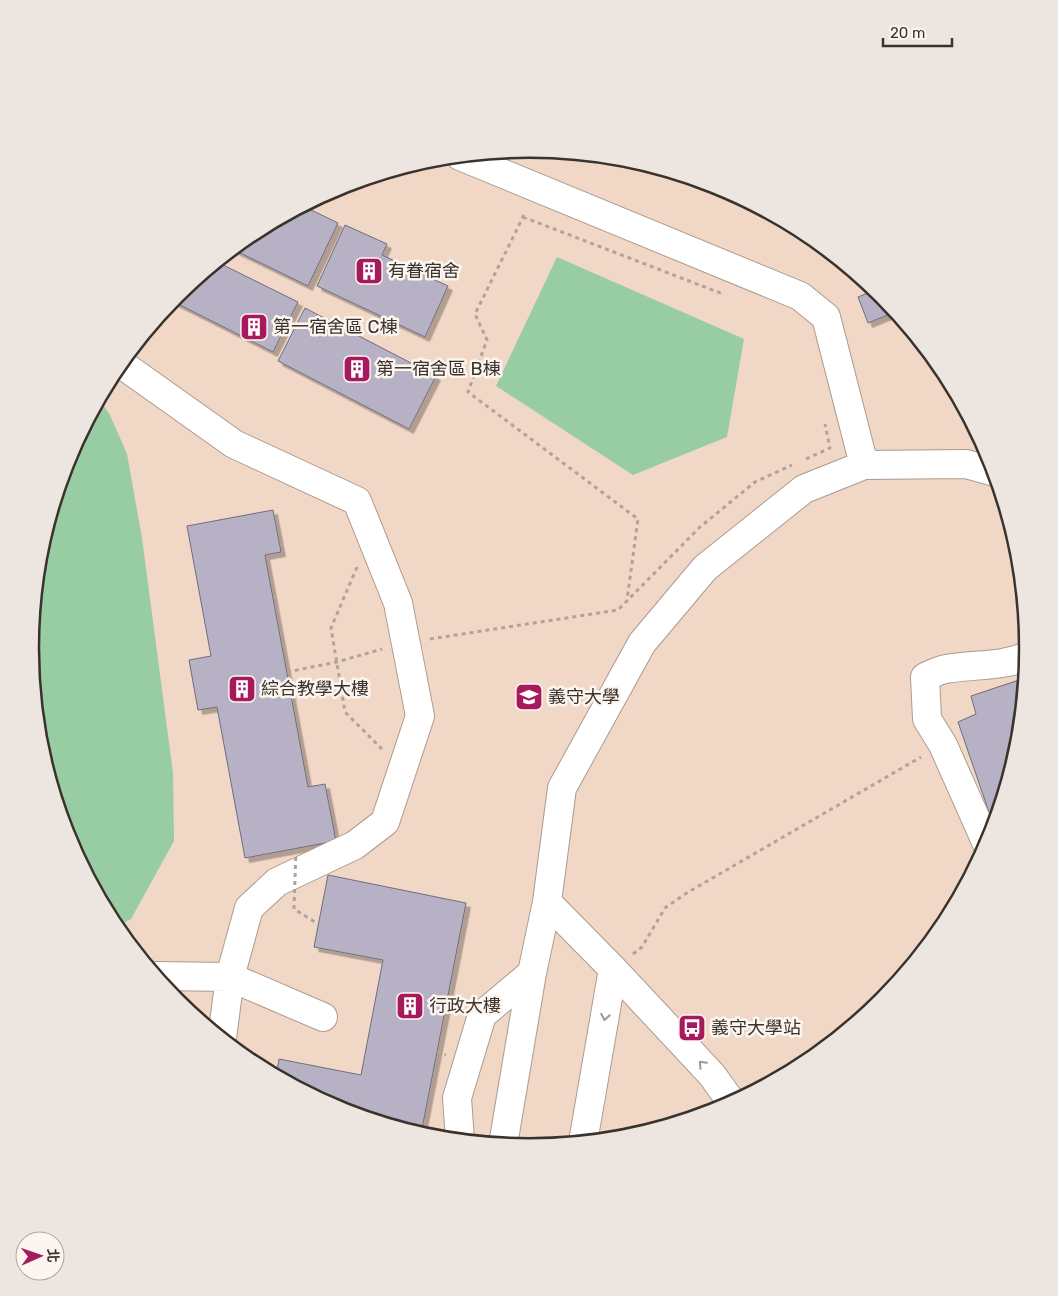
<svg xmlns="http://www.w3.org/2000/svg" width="1058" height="1296" font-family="Rubik,'Noto Sans TC',sans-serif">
<defs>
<filter id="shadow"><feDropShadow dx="4.5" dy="4.5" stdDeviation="0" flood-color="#0004"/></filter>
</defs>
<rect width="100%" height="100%" fill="#f9e6d9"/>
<path fill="#f1d8c6" d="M32 648a497 497 0 1 1 994 0a497 497 0 1 1-994 0Z"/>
<path fill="#98cda3" d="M 557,257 L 744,339 L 727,437 L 633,475 L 496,386 Z
M 99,399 L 110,415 L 127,454 L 142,538 L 173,773 L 174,841 L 131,919 L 116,927 L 68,839 L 40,745 L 30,648 L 40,550 L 68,457 Z"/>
<path fill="#b6b1c4" stroke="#706b7d" filter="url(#shadow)" d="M 303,206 L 338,223 L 308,286 L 232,249 L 252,233 Z
M 345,225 L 387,244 L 382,255 L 448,286 L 425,337 L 317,286 Z
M 217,262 L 298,302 L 273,352 L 172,301 L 176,295 Z
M 875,290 L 882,295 L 895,312 L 868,323 L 858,297 Z
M 305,308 L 436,376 L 409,429 L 278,361 Z
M 273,510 L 281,552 L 265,555 L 308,787 L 325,784 L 336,841 L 245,858 L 217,707 L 198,710 L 189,660 L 211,656 L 187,526 Z
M 1025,678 L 1018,746 L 998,812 L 990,815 L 958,722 L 976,714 L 971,696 Z
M 328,875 L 466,903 L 421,1134 L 338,1109 L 276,1076 L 279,1059 L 361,1075 L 383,960 L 314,947 Z"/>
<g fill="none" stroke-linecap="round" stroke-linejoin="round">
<defs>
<path id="minor" d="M 460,156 L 800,296 L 826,317 L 864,465
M 120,363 L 234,444 L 357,501 L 398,603 L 420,716 L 385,822 L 355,845 L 277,882 L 249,908 L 230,977 L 222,1038
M 987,844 L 943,745 L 927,719 L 925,677 C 932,674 939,670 946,669 C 973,664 1002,667 1027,656
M 156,976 L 230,977 L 323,1017
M 732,1103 L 712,1075 L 613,969 L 547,902 L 562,788 L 642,643 L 705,568 L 804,489 L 864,465 L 966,464 L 995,472
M 460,1140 L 457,1098 L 482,1015 L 532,973
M 583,1142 L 613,969
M 501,1144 L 504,1139 L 532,973 L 547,902"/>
</defs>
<use href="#minor" stroke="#ac9a8e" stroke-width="30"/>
<path stroke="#b2a399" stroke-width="3" stroke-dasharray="4 4" stroke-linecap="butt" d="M 524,215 L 475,314 L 487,340 L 468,392 L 638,519 L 627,600
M 523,217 L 723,294
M 806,459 L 830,448 L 825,424
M 357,567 L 331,628 L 345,712 L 382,749
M 430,639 L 618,610 L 700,527 L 755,482 L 792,465
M 287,672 L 337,662 L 382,649
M 633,954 L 642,947 L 665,908 L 685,894 L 921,757
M 437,1052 L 446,1055"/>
<use href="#minor" stroke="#fff" stroke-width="28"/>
<path stroke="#b2a399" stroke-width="3" stroke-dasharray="4 4" stroke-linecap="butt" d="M 296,849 L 294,909 L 318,924"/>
</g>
<defs><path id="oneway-chevron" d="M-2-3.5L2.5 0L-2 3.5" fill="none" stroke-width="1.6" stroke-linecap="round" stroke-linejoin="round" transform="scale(1.25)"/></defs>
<g stroke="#9c9896">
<use href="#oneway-chevron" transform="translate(605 1017) rotate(100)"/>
<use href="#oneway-chevron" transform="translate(702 1064) rotate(-133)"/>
</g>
<defs>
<symbol id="building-square" viewBox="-11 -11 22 22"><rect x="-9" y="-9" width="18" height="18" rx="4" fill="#a6195c" stroke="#fdf6f0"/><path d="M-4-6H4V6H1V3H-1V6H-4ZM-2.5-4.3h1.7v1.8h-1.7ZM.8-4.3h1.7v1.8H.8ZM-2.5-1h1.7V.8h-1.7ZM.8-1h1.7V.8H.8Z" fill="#fff"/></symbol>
<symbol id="university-square" viewBox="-11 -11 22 22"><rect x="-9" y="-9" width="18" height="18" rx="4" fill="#a6195c" stroke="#fdf6f0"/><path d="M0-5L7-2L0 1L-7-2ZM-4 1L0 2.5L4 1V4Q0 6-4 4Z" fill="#fff"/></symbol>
<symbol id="bus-square" viewBox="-11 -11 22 22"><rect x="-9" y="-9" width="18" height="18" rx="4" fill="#a6195c" stroke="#fdf6f0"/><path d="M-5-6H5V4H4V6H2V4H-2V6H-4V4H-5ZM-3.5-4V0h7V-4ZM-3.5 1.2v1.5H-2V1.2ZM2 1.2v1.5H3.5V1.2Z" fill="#fff"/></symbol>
</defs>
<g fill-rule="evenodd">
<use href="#building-square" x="353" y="255" width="32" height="32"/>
<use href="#building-square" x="238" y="311" width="32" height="32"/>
<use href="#building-square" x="341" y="353" width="32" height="32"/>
<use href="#building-square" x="226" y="673" width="32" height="32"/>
<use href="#university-square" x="513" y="681" width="32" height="32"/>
<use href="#building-square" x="394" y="990" width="32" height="32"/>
<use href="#bus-square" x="676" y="1012" width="32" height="32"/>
</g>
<g text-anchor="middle" stroke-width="5" stroke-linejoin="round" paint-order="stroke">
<g font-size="18" fill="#39322d" stroke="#fdf6f0" text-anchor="start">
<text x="388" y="277">有眷宿舍</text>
<text x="273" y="333">第一宿舍區 C棟</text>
<text x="376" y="375">第一宿舍區 B棟</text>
<text x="261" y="695">綜合教學大樓</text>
<text x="548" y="703">義守大學</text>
<text x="429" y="1012">行政大樓</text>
<text x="711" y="1034">義守大學站</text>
</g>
</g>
<path d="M0 0H1058V1296H0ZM39 648a490 490 0 1 1 980 0a490 490 0 1 1-980 0Z" fill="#ede6e0" fill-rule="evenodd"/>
<path fill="none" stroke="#39322d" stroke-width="2.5" d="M39 648a490 490 0 1 1 980 0a490 490 0 1 1-980 0Z"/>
<g transform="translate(40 1256) rotate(88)"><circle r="24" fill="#fdf6f0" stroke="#afa8a2"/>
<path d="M0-4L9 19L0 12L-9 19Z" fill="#a6195c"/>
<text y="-8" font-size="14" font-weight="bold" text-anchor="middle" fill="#39322d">北</text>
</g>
<path d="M883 38v8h69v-8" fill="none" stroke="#39322d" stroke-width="2.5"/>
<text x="890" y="38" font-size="15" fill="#39322d" stroke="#fdf6f0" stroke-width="4" paint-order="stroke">20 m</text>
</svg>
